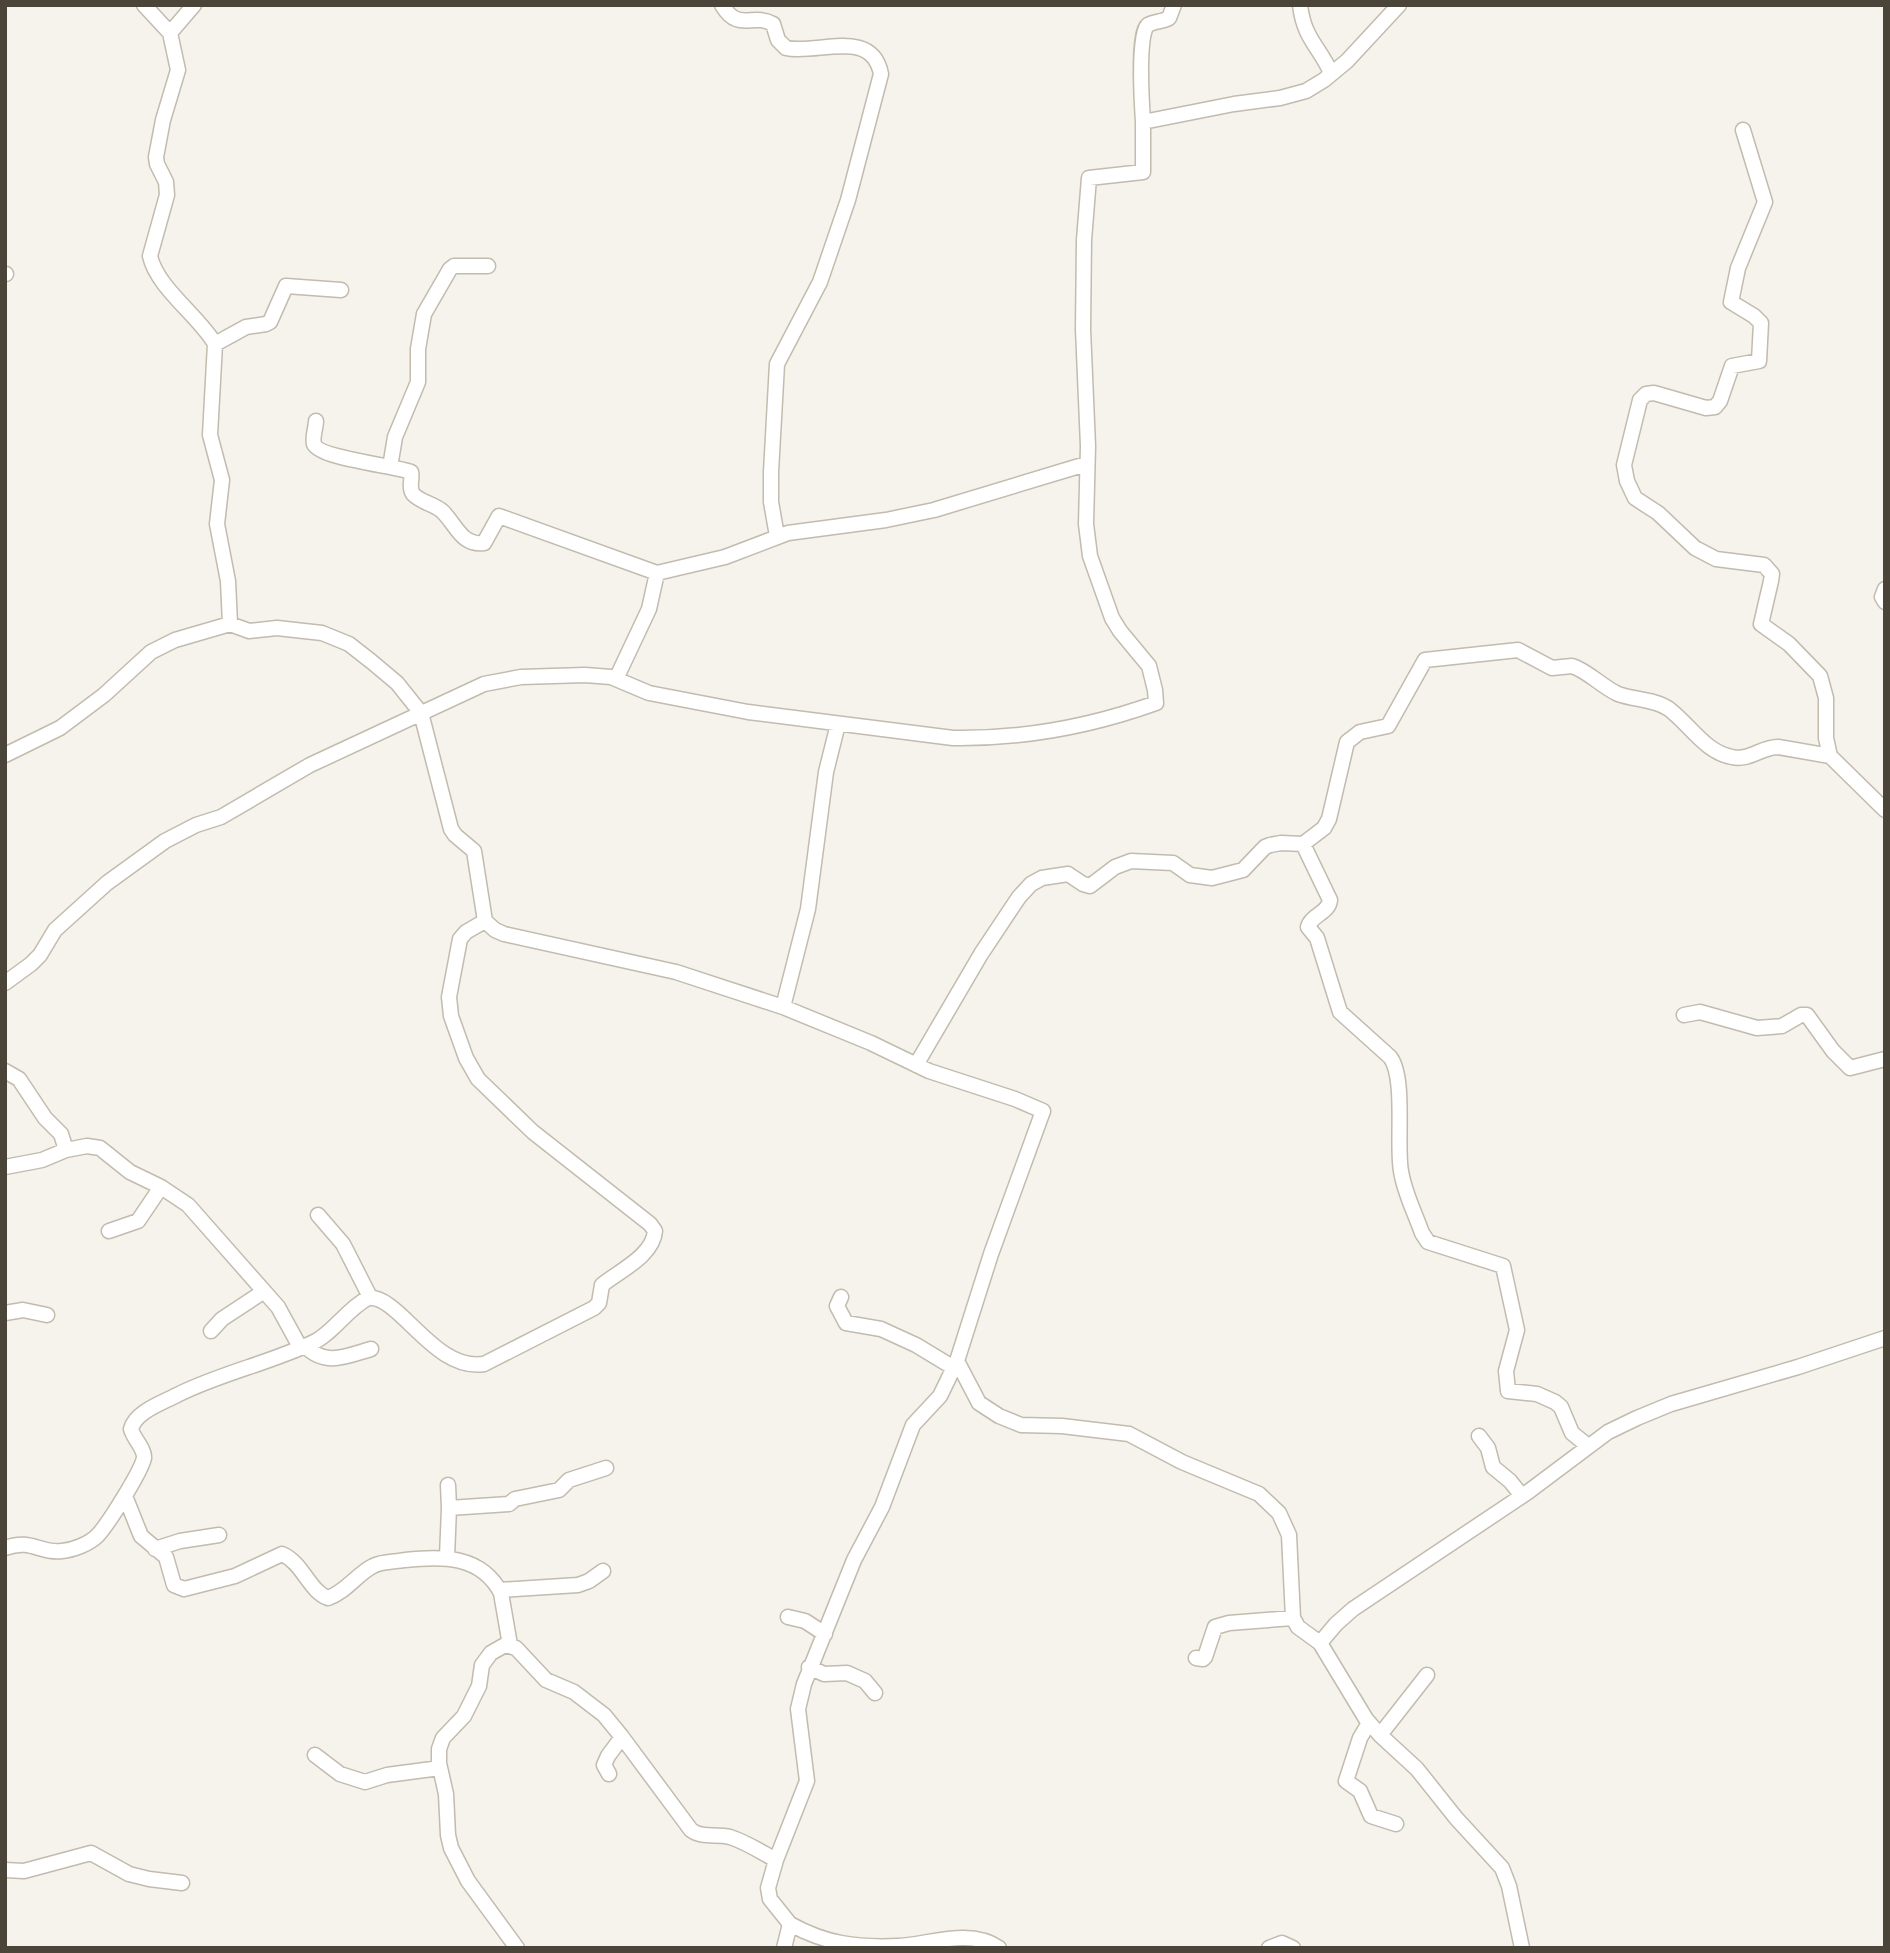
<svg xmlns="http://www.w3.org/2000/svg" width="1890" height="1953" font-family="'Open Sans',sans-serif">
<rect width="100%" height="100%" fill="#f6f3ec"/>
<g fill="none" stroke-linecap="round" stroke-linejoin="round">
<defs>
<path id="minor" d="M 144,5 L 170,33 L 178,70 L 163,120 L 156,157 L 157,164 L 166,182 L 167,195 L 150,256 C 157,288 199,316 215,344 L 210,435 L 222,480 L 217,524 L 228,581 L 230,624
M 722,5 C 739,33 752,12 773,24 L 778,40 L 786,48 C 817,55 872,27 881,74 L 848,200 L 820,282 L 777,364 L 771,472 L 771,502 L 777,536
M 1300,5 C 1304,39 1319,46 1331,73
M 170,33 L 194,5
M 1143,122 C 1142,107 1137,32 1148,25 C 1154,21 1163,22 1169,18 L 1174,5
M 1743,130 L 1765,202 L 1738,268 L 1731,302 L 1754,316 L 1761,323 L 1759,361 L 1732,366 L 1720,401 L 1715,407 L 1706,408 L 1654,393 L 1646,394 L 1640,400 L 1624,465 L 1627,481 L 1635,498 L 1658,513 L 1695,548 L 1716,559 L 1764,565 L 1772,574 L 1771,581 L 1761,624 L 1789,644 L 1820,676 L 1826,698 L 1826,738 L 1830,756 L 1885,810
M 5,274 L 6,274
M 215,344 L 246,327 L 266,324 L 270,322 L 286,286 L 341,290
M 316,421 C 316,427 312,438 314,444 C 319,458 395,466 411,472 C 413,479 408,487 413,494 C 420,502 434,504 442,511 C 456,524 461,546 484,543 L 499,516 L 657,573 L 725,557 L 788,533 L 886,520 L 934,510 L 1086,464
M 390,467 L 395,437 L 418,382 L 418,349 L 424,314 L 450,269 L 454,266 L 488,266
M 1885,589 L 1882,597 L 1885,602
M 616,679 L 649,609 L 657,573
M 5,755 L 60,728 L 104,695 L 151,652 L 175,640 L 230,624 L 249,631 L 277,628 L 322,633 L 349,644 L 372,662 L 397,683 L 421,713 L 451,829 L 455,835 L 474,851 L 485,921 L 495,930 L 504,934 L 676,972 L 783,1007 L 871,1043 L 929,1071 L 1015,1099 L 1043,1111 L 991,1254 L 957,1361 L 979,1403 L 999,1416 L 1021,1425 L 1062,1426 L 1129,1434 L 1182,1462 L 1259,1494 L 1279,1513 L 1289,1535 L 1293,1618 L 1298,1627 L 1320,1643
M 1303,844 L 1330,900 C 1329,913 1311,915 1308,927 L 1317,938 L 1340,1012 L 1390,1057 C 1406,1077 1396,1145 1401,1171 C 1404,1192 1415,1213 1422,1233 L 1428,1242 L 1503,1266 L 1517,1330 L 1506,1371 L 1508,1391 L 1537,1394 L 1555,1402 L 1561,1407 L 1572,1433 L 1588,1446
M 5,983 L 31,964 L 40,955 L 55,930 L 107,883 L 165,841 L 196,825 L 221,817 L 310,765 L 484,684 L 521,677 L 585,675 L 611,677 L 649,693 L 748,712 L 953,738 C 1021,739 1092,726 1156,703 L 1155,690 L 1149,666 L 1120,631 L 1112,618 L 1090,556 L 1086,524 L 1088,446 L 1083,329 L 1084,240 L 1089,178 L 1143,172 L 1143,122 L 1234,104 L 1280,98 L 1306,91 L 1324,80 L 1347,61 L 1399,5
M 783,1007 L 808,909 L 826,772 L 838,724
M 1684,1015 L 1700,1012 L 1757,1028 L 1782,1026 L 1801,1015 L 1807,1015 L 1833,1051 L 1850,1068 L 1885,1059
M 916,1065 L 981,954 L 1019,897 L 1031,884 L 1042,878 L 1068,874 L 1083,884 L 1090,886 L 1115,867 L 1131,861 L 1173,863 L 1190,875 L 1212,878 L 1243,870 L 1265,847 L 1270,845 L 1281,843 L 1303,844 L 1324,828 L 1329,819 L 1347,742 L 1360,732 L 1388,726 L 1425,660 L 1518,650 L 1552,668 L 1572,666 L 1577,668 C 1592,675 1603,687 1618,694 C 1634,700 1655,699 1669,709 C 1690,725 1705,752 1732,757 C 1750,761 1761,747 1778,747 L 1830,756
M 5,1071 L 19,1079 L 45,1118 L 61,1134 L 66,1150
M 5,1167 L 42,1160 L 66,1150 L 87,1146 L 100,1148 L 130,1172 L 161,1187 L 188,1205 L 278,1307 L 300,1347
M 318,1215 L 343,1244 L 370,1297
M 109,1231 L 138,1221 L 161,1187
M 841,1297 L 837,1306 L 846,1323 L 881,1329 L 916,1345 L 954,1368
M 5,1313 L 23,1310 L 47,1315
M 211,1331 L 222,1319 L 263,1292
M 305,1346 C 326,1367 347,1356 371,1349
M 1479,1436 L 1488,1448 L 1493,1467 L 1510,1481 L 1522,1496
M 448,1485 L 449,1508
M 125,1496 L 141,1536 L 166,1557 L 174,1585 L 184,1589 L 235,1576 L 282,1554 C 303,1563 309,1591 328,1598 C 346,1592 357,1574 373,1566 C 382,1561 395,1562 405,1560 C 442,1556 481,1555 501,1593 L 510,1645
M 5,1548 C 32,1538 40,1554 62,1551 C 73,1550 89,1544 97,1536 C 107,1526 141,1472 144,1458 C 145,1449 133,1438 131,1429 C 135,1412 162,1403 177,1395 C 221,1373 270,1363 314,1342 C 333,1333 347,1309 368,1298 C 399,1294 434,1372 484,1364 L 594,1308 L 599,1303 L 602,1285 C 619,1271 653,1256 655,1231 L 650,1224 L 533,1132 L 478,1079 L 466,1058 L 451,1016 L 449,997 L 460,939 L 466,932 L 485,921
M 155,1549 L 180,1541 L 219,1535
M 447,1557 L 449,1508 L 509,1504 L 515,1499 L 559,1490 L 569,1480 L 606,1468
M 500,1590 L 578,1585 L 589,1581 L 603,1571
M 788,1617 L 805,1621 L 825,1634
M 1196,1658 L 1203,1659 L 1205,1657 L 1215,1627 L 1229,1623 L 1293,1618
M 809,1667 L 824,1674 L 847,1673 L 865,1681 L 875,1693
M 1369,1723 L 1360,1738 L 1346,1781 L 1360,1791 L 1371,1816 L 1396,1824
M 1380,1735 L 1427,1675
M 315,1755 L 340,1774 L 365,1782 L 387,1775 L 440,1768
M 609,1774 L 604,1765 L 608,1756 L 622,1737
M 5,1870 L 24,1871 L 91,1853 L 129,1874 L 149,1879 L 182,1883
M 790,1924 C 826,1944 857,1948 899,1946 C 931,1944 970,1928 999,1948
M 517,1948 L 468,1881 L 451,1848 L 448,1835 L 446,1794 L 439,1763 L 439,1749 L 443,1738 L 464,1716 L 479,1686 L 482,1665 L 491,1653 L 505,1645 L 516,1648 L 546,1680 L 574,1692 L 604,1715 L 622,1737 L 691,1830 C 703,1839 716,1833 730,1837 C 746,1842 761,1852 776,1860
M 784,1948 L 790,1924 L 770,1899 L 768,1888 L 776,1860 L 807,1781 L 798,1709 L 804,1684 L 854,1560 L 882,1507 L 913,1425 L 940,1396 L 957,1361
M 1269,1948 L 1282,1943 L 1293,1948
M 1522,1948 L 1509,1886 L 1502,1868 L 1456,1818 L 1417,1769 L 1380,1735 L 1366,1719 L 1320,1643 L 1336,1624 L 1353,1609 L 1528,1492 L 1608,1432 L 1637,1418 L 1671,1404 L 1798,1367 L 1885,1338"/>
</defs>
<use href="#minor" stroke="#c2bbae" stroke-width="17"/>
<use href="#minor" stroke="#fff" stroke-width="14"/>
</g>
<rect width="1890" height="1953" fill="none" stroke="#4b4439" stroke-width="14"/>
</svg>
